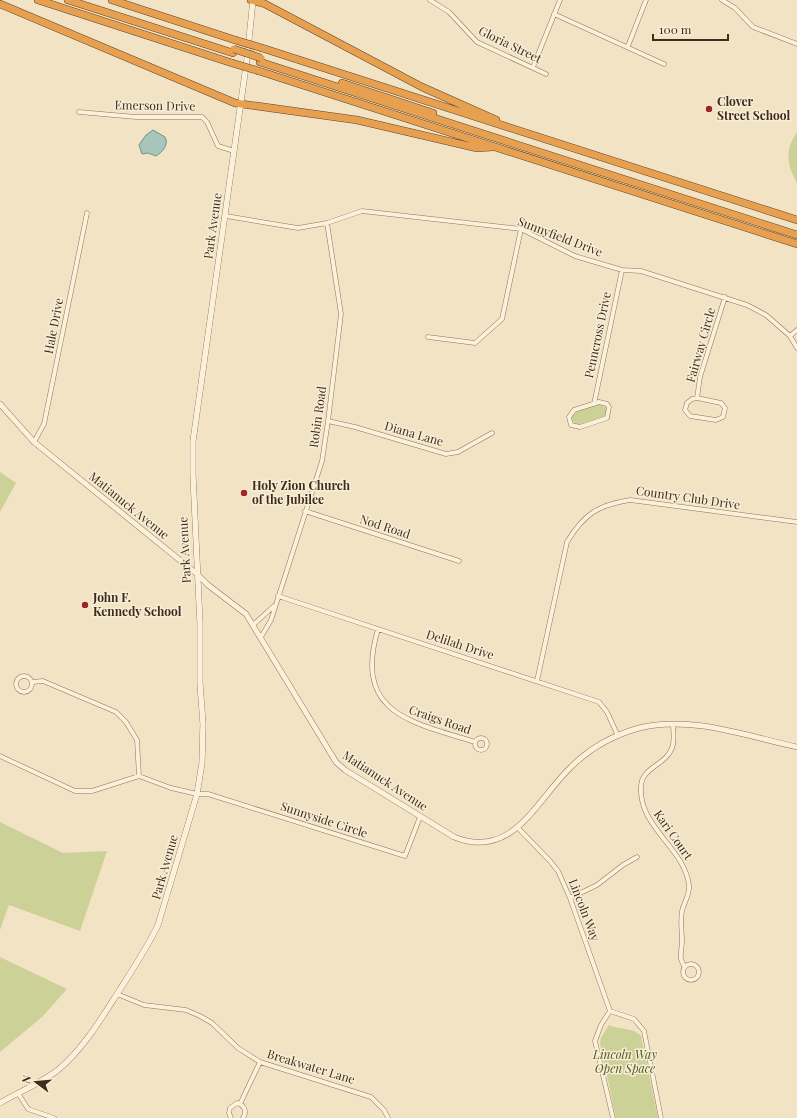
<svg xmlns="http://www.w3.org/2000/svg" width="797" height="1118" font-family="'Playfair Display',serif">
<rect width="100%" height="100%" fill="#f2e3c5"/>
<path fill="#ccd198" d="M 797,132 L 797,183 C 787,165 784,151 797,132 Z
M 599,404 L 607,408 L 605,416 L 578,425 L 572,421 L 571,417 L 577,411 Z
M 0,472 L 16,483 L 0,512 Z
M 0,822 L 63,853 L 107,851 L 80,931 L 9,905 L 0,930 Z
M 0,957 L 67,989 L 42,1017 L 0,1052 Z
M 609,1025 C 619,1030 633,1027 641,1036 L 658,1118 L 616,1118 L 600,1043 L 601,1038 Z"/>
<path fill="#a7c5bb" stroke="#6c9489" d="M 153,130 L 165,137 C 169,144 163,152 156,156 L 148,153 L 142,154 L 139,145 L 146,135 Z"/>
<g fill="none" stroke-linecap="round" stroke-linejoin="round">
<defs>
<path id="minor" d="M 430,0 L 449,12 L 477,42 L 546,74
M 722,0 L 735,8 L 753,27 L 797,44
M 554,14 L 664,64
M 628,46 L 646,0
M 533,67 L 560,0
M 79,112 L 136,117 L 202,117 L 207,122 L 218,146 L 234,151
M 226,216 L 298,228 L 327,223 L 362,211 L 521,229 L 575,256 L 622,270 L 641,271 L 747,305 L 766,315 L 790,336 L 797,348
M 790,336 L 797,330
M 428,337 L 475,343 L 502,319 L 521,229
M 697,398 L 700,377 L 725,297
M 697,398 L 721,403 L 725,408 L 723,417 L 716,420 L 690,416 L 685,410 L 687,403 L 692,399 Z
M 599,402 L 607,404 L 609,407 L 607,418 L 580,427 L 571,425 L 569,417 L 574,410 Z
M 594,404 L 622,270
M 328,421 L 355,427 L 446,454 L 458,452 L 492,433
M 34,442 L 44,424 L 87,213
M 305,511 L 459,561
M 278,596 L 599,702 L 607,712 L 618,736
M 253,625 L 274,606
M 378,629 C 353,714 411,722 475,742
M 261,637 L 271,620 L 322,461 L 328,421 L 341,314 L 327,223
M16 684a8 8 0 1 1 16 0a8 8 0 1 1-16 0Z
M 537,681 L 567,542 C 584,514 598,505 630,500 L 797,522
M 33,682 L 43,681 L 116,712 L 126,722 L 137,740 L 139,776
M 673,724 C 673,731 675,740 672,748 C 666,765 642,767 641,786 C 638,827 684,847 689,885 C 690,895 684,902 682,911 C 680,921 682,931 682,941 C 682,947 680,953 681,959 C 682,962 683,965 685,967
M475 744a6 6 0 1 1 12 0a6 6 0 1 1-12 0Z
M 0,756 L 75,791 L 92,791 L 139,776 L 171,788 L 197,794 L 208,794 L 405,856 L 420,817
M 518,828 L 550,861 L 558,871 L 570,898 L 610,1011
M 570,898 L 597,885 L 623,865 L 637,857
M683 972a8 8 0 1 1 16 0a8 8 0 1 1-16 0Z
M 117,994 L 144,1005 L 186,1010 L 200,1016 L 212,1023 L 238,1048 L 260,1062 L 371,1097 L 384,1110 L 388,1118
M 610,1011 L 634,1019 L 644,1031 L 661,1118
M 610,1011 L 601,1025 L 595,1041 L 613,1118
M 18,1093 L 28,1109 L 54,1118
M 240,1104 L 260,1062
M 231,1118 L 229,1113 L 230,1108 L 237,1103 C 245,1105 247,1112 243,1118"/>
<path id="tertiary" d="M 0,404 L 34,442 L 197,574 L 208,585 L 246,614 L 336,762 L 345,770 L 454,837 C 513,861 537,799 571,767 C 590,748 614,735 639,728 C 691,715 746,736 797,747"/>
<path id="secondary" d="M 0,1103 C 19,1092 41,1083 58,1070 C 84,1048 101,1019 119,991 C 133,969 147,948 158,925 L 197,794 L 202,763 L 203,724 L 200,684 L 200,623 L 193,476 L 193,441 L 247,59 L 253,0"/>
<path id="motorway" d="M 38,0 L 232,63
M 68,0 L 233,53
M 112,0 L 235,40
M 251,0 L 265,4 L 422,87 L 496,120
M 0,4 L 235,103 L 357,120 L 477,148 L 493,147
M 262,48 L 797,220
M 260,62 L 797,235
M 259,71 L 797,244
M 342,83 L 433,113"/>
</defs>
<use href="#minor" stroke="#8e7459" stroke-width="5"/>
<use href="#tertiary" stroke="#8e7459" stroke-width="6"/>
<use href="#secondary" stroke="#70553c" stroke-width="6"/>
<use href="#motorway" stroke="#5c422d" stroke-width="8"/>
<use href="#minor" stroke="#fbf0d9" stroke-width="4"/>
<use href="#tertiary" stroke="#fbf0d9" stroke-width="5"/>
<use href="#secondary" stroke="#fbf0d9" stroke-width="5.5"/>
<use href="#motorway" stroke="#e6a050" stroke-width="7"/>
<defs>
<path id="motorway-bridge" d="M 235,40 L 262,48
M 234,49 L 261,58
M 232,63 L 259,71"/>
</defs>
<use href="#motorway-bridge" stroke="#5c422d" stroke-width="8" stroke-linecap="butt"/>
<use href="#motorway-bridge" stroke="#e6a050" stroke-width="7"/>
</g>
<g fill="#a22429" stroke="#f8edd5" stroke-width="1.5">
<circle cx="709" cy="109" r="4"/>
<circle cx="244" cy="493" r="4"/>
<circle cx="85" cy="605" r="4"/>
</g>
<g text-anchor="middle" stroke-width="3" stroke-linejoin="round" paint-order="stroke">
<g font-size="12" fill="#3d2c1e" stroke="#f8edd5">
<text transform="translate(510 45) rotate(26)" y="4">Gloria Street</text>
<text transform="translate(155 106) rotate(1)" y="4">Emerson Drive</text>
<text transform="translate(213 226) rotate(-82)" y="4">Park Avenue</text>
<text transform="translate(560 237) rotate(21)" y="4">Sunnyfield Drive</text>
<text transform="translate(54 326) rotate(-79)" y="4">Hale Drive</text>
<text transform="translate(598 335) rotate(-78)" y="4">Penncross Drive</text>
<text transform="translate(701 345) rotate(-74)" y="4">Fairway Circle</text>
<text transform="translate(318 417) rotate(-82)" y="4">Robin Road</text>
<text transform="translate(414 434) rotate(16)" y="4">Diana Lane</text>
<text transform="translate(688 498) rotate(8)" y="4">Country Club Drive</text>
<text transform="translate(129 506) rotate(39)" y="4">Matianuck Avenue</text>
<text transform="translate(385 527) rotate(18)" y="4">Nod Road</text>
<text transform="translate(185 550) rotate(-93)" y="4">Park Avenue</text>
<text transform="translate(460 645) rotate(18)" y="4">Delilah Drive</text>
<text transform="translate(440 720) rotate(19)" y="4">Craigs Road</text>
<text transform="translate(385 781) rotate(33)" y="4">Matianuck Avenue</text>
<text transform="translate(324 820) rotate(18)" y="4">Sunnyside Circle</text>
<text transform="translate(673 835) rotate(55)" y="4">Kari Court</text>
<text transform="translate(165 867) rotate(-74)" y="4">Park Avenue</text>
<text transform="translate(584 910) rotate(69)" y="4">Lincoln Way</text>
<text transform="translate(311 1067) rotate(17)" y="4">Breakwater Lane</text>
</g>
<g font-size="12" font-weight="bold" fill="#3d2c1e" stroke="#f8edd5" text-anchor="start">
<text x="717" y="106">Clover<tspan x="717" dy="14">Street School</tspan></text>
<text x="252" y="490">Holy Zion Church<tspan x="252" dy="14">of the Jubilee</tspan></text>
<text x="93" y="602">John F.<tspan x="93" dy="14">Kennedy School</tspan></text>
</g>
<g font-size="12" font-style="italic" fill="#4f5b23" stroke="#f8edd5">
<text x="625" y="1059">Lincoln Way<tspan x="625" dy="14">Open Space</tspan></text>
</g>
</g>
<g transform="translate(36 1082) rotate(286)" stroke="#f8edd5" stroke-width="3" paint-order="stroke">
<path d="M0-3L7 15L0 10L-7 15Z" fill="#3d2c1e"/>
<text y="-6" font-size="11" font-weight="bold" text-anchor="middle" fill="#3d2c1e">N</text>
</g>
<path d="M653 34v6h75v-6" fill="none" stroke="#3d2c1e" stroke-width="2"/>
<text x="659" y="34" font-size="12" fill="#3d2c1e" stroke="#f8edd5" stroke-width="3" paint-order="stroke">100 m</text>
</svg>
